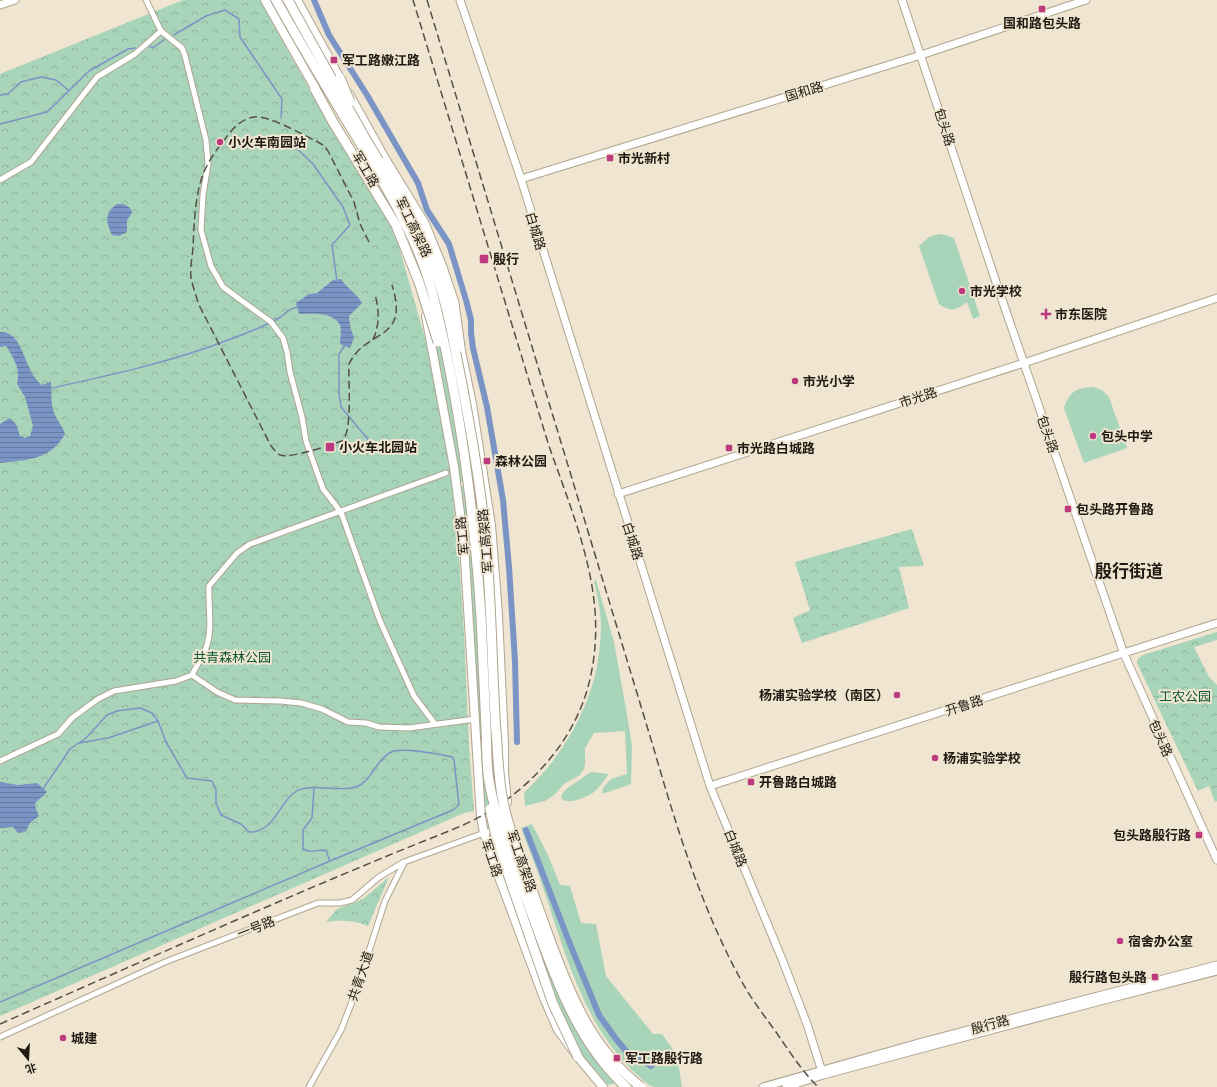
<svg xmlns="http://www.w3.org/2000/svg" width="1217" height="1087" font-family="'Fira Sans','Noto Sans SC',sans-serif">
<defs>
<pattern id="park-crowns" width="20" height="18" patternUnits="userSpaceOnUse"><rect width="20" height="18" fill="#a8d4b9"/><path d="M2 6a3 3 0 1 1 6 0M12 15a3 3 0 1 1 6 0" fill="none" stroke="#90b59e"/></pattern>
<pattern id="water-rules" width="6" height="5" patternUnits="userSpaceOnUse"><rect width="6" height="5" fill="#7b94c6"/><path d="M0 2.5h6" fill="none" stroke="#6478a0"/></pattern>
</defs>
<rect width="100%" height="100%" fill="#f0e5d0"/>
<path fill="#a8d4b9" d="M 940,234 L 946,235 L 954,238 L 980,316 L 973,319 L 967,302 C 956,311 950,312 939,304 L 919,246 L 929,237 Z
M 445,313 L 477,479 L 460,482 L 430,316 Z
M 1093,387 L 1102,390 L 1109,397 L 1127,448 L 1084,463 L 1064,408 C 1070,391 1076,388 1093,387 Z
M 477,484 L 482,517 L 500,798 L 485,808 L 468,545 L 460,487 Z
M 596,580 L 614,642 L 626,709 L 632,746 L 631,784 L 602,794 L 603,788 L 611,779 L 627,774 L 625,731 L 594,733 L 585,748 L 585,764 L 584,769 L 580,775 L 564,784 L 554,795 L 545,801 L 525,806 L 524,793 C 534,782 545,772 553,761 C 584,719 600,678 601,626 C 601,611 597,595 594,581 Z
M 591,772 L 609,774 C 604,780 600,787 594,792 C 587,797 568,806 561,798 L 562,794 L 566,789 Z
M 532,824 L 548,855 L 560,885 L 570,886 L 581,923 L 596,924 L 606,976 L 653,1034 L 662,1034 L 674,1051 L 678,1062 L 682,1087 C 673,1087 663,1087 654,1087 C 648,1086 640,1077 635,1073 C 582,1023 565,951 542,885 C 536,866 528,847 521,828 Z
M 495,841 L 536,918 L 616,1080 L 613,1084 L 608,1085 L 581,1053 L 544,987 L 493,847 Z"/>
<path fill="url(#park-crowns)" d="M 183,0 L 260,0 L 297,67 L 351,160 L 393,226 L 425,338 L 443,421 L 451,477 L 459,557 L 464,633 L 469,746 L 474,811 L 464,813 L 0,1016 L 0,74 Z
M 912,529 L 924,566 L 899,567 L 909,608 L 802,643 L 793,618 L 810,610 L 795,562 Z
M 1217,632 L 1217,640 L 1194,647 L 1209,677 L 1217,685 L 1217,801 L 1215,802 L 1209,786 L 1198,791 L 1137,663 L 1138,659 L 1143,655 Z
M 389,877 L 368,926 C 353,920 341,920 326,922 L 337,909 L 354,903 L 364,898 Z"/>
<path fill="url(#water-rules)" d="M 117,204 C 125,204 130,205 132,213 L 127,220 L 127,232 L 119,236 L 112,235 C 106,222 104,213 117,204 Z
M 341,279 C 347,288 357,294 362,303 L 349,316 L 350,326 L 354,338 L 350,348 L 340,344 C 340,339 342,330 340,325 C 333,311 311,314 299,314 L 296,303 L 309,294 L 317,293 L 333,280 Z
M 0,332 C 19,331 23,356 30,369 C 32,375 37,380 41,385 L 51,382 C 52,393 50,407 56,417 C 59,423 63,427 65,434 C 51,460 27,460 0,463 L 0,424 L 10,418 L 16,424 L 20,436 L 25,438 L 30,436 L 33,426 L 25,397 L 17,384 C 21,369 14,359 6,346 L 0,347 Z
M 0,782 L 18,785 L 37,783 L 47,792 L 35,803 L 36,809 L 39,816 L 30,823 L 26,831 L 18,833 L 13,827 L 0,828 Z"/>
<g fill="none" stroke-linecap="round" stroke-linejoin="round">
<path stroke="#7b94c6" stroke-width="1.5" d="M 174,35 L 206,16 L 225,10 L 239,19 L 240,37 L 282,99 L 281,118
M 150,47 L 154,47 L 164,40
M 0,95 L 8,94 L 21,82 L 41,77 L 56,80 L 68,90
M 0,124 L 47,112 L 89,71 L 128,49 L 135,48
M 285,137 L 313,164 L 343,207 L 350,225 L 332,245 L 337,281
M 346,344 L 339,354 L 339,393 L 341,407 L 371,443
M 52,388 C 111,375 171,362 228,340 C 245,334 263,327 279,318 C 289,313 285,309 299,307
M 79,743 L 108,738 L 158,721
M 43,789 L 70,749 L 86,738 L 107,715 L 117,711 L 140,708 L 152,713 L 158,721 L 166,742 L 187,778 L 212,781 L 216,790 L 216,803 L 221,815 L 241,824 L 249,832 C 274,833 278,804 295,792 C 306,783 337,791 352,788 C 371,785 375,760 391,752 C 401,747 440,754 452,757 L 454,760 L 459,805 L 453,810 L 330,861 L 326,851 C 317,848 313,855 303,849 L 303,830 L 312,818 L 314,789
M 0,1002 L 330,861"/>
<path stroke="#7b94c6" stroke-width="6" d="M 314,0 L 329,35 L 367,95 L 418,183 L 427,210 L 449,244 L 466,300 L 471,320 L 471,333 L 473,348 L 487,407 L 503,500 L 509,567 L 515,661 L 517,742
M 526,830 L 568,939 L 599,1015 L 616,1039 L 627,1052 L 651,1066"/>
<defs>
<path id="street" d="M 146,0 L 161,31 L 182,48 L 185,56 L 206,140 L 208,164 L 203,195 L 201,230 L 211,266 L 223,287 L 271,322 L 283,338 L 287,352 L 290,372 L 302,417 L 306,441 L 323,489 L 337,507 L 342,515 L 380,621 L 414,696 L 435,724
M 0,180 L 31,162 L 97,77 L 135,54 L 161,31
M 192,675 L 217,692 L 235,700 L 280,701 L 301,703 L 322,709 L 348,722 L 366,723 L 379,727 L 409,728 L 475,719
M 0,761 L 58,734 L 72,718 L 98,699 L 114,691 L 176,681 L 192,675 C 196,666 203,657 206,648 C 213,629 208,606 209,586 L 237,553 L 250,544 L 446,473
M 0,1037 L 165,962 L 318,903 L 340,903 L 352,900 L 379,877 L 404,862 L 484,833 L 495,830
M 309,1087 L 341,1030 L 357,989 L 385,901 L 404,863"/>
<path id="secondary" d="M 460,0 L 521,179 L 710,786 L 782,959 L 807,1024 L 823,1075
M 902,0 L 996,282 L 1124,654 L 1217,860
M 0,5 L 15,0
M 521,179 L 921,55 L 1086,0
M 618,494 L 1024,363 L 1217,298
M 710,786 L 1217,623
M 763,1087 L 922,1042 L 1217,965
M 786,1087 L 823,1075 L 1089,1004 L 1217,971"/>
<path id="primary" d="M 265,0 L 318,93
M 297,0 L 342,82
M 349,94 L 389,166
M 426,316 L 454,467 L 464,544 L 481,817 L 484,833 L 499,877 L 544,998 L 558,1030 L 578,1057 L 603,1087
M 459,341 L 472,404 L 491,525 L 498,614 L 504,744 L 504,773 L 507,802"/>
</defs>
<use href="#street" stroke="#afa591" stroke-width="7"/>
<use href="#secondary" stroke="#afa591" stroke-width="9"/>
<use href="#primary" stroke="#afa591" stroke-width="10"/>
<use href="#street" stroke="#fff" stroke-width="5"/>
<use href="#secondary" stroke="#fff" stroke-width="7"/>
<use href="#primary" stroke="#fff" stroke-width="8"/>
<path stroke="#565045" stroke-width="1.5" stroke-dasharray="8 4" stroke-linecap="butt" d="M 427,0 L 653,746 C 677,829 703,914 746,989 C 755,1004 766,1018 776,1032 C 789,1051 802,1071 818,1087
M 369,242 L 360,224 L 354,202 L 328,151 L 323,145 L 316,141 C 301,134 269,115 254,117 C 241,119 232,129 225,139 C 217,149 209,160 204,172 C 195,193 194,225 193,248 C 192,258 190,268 191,278 C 193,287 196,296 199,305 L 271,446 C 274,449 276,453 280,455 C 290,459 330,445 342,441 C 353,432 348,380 349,364 C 367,327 410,343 392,285
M 373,340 C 380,324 379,310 375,294
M 0,1024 C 111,975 221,926 332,879 C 363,866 394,853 424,841 C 454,829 484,818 509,798 C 551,766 583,722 592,669 C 607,590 573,516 548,443 L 413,0"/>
<defs>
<path id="highway-bridge" d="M 276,0 C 303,48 331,95 359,141 C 389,192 420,242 434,299 C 460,403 474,510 481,617 C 483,654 484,691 486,728 C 487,745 486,763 489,781 C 496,821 512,859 526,898 C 551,964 572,1037 626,1087
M 288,0 C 313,46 339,92 365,138 C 397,192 431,245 446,307 C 451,325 454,345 458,364 C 468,414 477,464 483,514 C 492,586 491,659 496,731 C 498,754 498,778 503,801 C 507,824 516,846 524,868 C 533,892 541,916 550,940 C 571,997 592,1049 641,1087
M 340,78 L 350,102
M 315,89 L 333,122 L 396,225 L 419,282 L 438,342
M 386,161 L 424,223 L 442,267 L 454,303 L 460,347
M 490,809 L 498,845 L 553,1004 L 578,1057"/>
</defs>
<use href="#highway-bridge" stroke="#afa591" stroke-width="11" stroke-linecap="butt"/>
<use href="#highway-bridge" stroke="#fff" stroke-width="9"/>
</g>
<g fill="#be3a7f" stroke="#f0e5d0" stroke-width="1.5">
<rect x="1038" y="5" width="8" height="8" rx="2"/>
<rect x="330" y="56" width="8" height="8" rx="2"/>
<circle cx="220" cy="142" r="4"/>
<rect x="606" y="154" width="8" height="8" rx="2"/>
<rect x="479" y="254" width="10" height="10" rx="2"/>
<circle cx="962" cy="291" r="4"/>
<path d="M1044 308h4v4h4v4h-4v4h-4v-4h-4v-4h4z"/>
<circle cx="795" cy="381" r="4"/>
<circle cx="1093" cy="436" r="4"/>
<rect x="325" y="442" width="10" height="10" rx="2"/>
<rect x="725" y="444" width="8" height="8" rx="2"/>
<rect x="483" y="457" width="8" height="8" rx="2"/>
<rect x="1064" y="505" width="8" height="8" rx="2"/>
<circle cx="897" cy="695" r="4"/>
<circle cx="935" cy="758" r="4"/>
<rect x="747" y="778" width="8" height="8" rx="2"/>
<rect x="1195" y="831" width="8" height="8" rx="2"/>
<circle cx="1120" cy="941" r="4"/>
<rect x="1151" y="973" width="8" height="8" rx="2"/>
<circle cx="63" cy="1038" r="4"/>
<rect x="613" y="1054" width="8" height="8" rx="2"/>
</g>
<g text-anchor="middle" stroke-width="4" stroke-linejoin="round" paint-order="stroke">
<g font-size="13" font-weight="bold" fill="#1f1b13" stroke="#f0e5d0" text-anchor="start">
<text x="1042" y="28" text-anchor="middle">国和路包头路</text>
<text x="342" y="65">军工路嫩江路</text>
<text x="228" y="147">小火车南园站</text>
<text x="618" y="163">市光新村</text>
<text x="493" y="264">殷行</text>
<text x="970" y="296">市光学校</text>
<text x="1055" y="319">市东医院</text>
<text x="803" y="386">市光小学</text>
<text x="1101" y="441">包头中学</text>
<text x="339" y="452">小火车北园站</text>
<text x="737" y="453">市光路白城路</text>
<text x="495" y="466">森林公园</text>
<text x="1076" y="514">包头路开鲁路</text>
<text x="889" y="700" text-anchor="end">杨浦实验学校（南区）</text>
<text x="943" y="763">杨浦实验学校</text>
<text x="759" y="787">开鲁路白城路</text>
<text x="1191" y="840" text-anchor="end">包头路殷行路</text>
<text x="1128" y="946">宿舍办公室</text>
<text x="1147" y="982" text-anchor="end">殷行路包头路</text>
<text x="71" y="1043">城建</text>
<text x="625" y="1063">军工路殷行路</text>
</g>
<g font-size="13" fill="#1f1b13" stroke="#f0e5d0">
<text transform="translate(804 91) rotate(-17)" y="5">国和路</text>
<text transform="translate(945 127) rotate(72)" y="5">包头路</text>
<text transform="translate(366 169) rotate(59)" y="5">军工路</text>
<text transform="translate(414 227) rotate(64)" y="5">军工高架路</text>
<text transform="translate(536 231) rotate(73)" y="5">白城路</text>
<text transform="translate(918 397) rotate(-18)" y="5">市光路</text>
<text transform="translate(1048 434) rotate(71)" y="5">包头路</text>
<text transform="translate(462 536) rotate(-96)" y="5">军工路</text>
<text transform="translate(485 541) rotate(-95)" y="5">军工高架路</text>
<text transform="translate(633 541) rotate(72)" y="5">白城路</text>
<text transform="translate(964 705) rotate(-18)" y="5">开鲁路</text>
<text transform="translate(1161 738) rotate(66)" y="5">包头路</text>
<text transform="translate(736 848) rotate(68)" y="5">白城路</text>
<text transform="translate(492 858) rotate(71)" y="5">军工路</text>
<text transform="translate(522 861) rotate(71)" y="5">军工高架路</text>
<text transform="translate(256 927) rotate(-21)" y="5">一号路</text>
<text transform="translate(360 976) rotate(-71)" y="5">共青大道</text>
<text transform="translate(990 1024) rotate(-15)" y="5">殷行路</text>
</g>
<g font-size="13" fill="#085534" stroke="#f0e5d0">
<text x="232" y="662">共青森林公园</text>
<text x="1185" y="701">工农公园</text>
</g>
<g font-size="17" font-weight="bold" fill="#1f1b13" stroke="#f0e5d0">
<text x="1129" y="577">殷行街道</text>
</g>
</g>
<g transform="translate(28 1059) rotate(162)" stroke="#f0e5d0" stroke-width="3" paint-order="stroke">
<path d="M0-3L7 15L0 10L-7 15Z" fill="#1f1b13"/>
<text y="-6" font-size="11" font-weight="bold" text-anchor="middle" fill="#1f1b13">北</text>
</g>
</svg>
